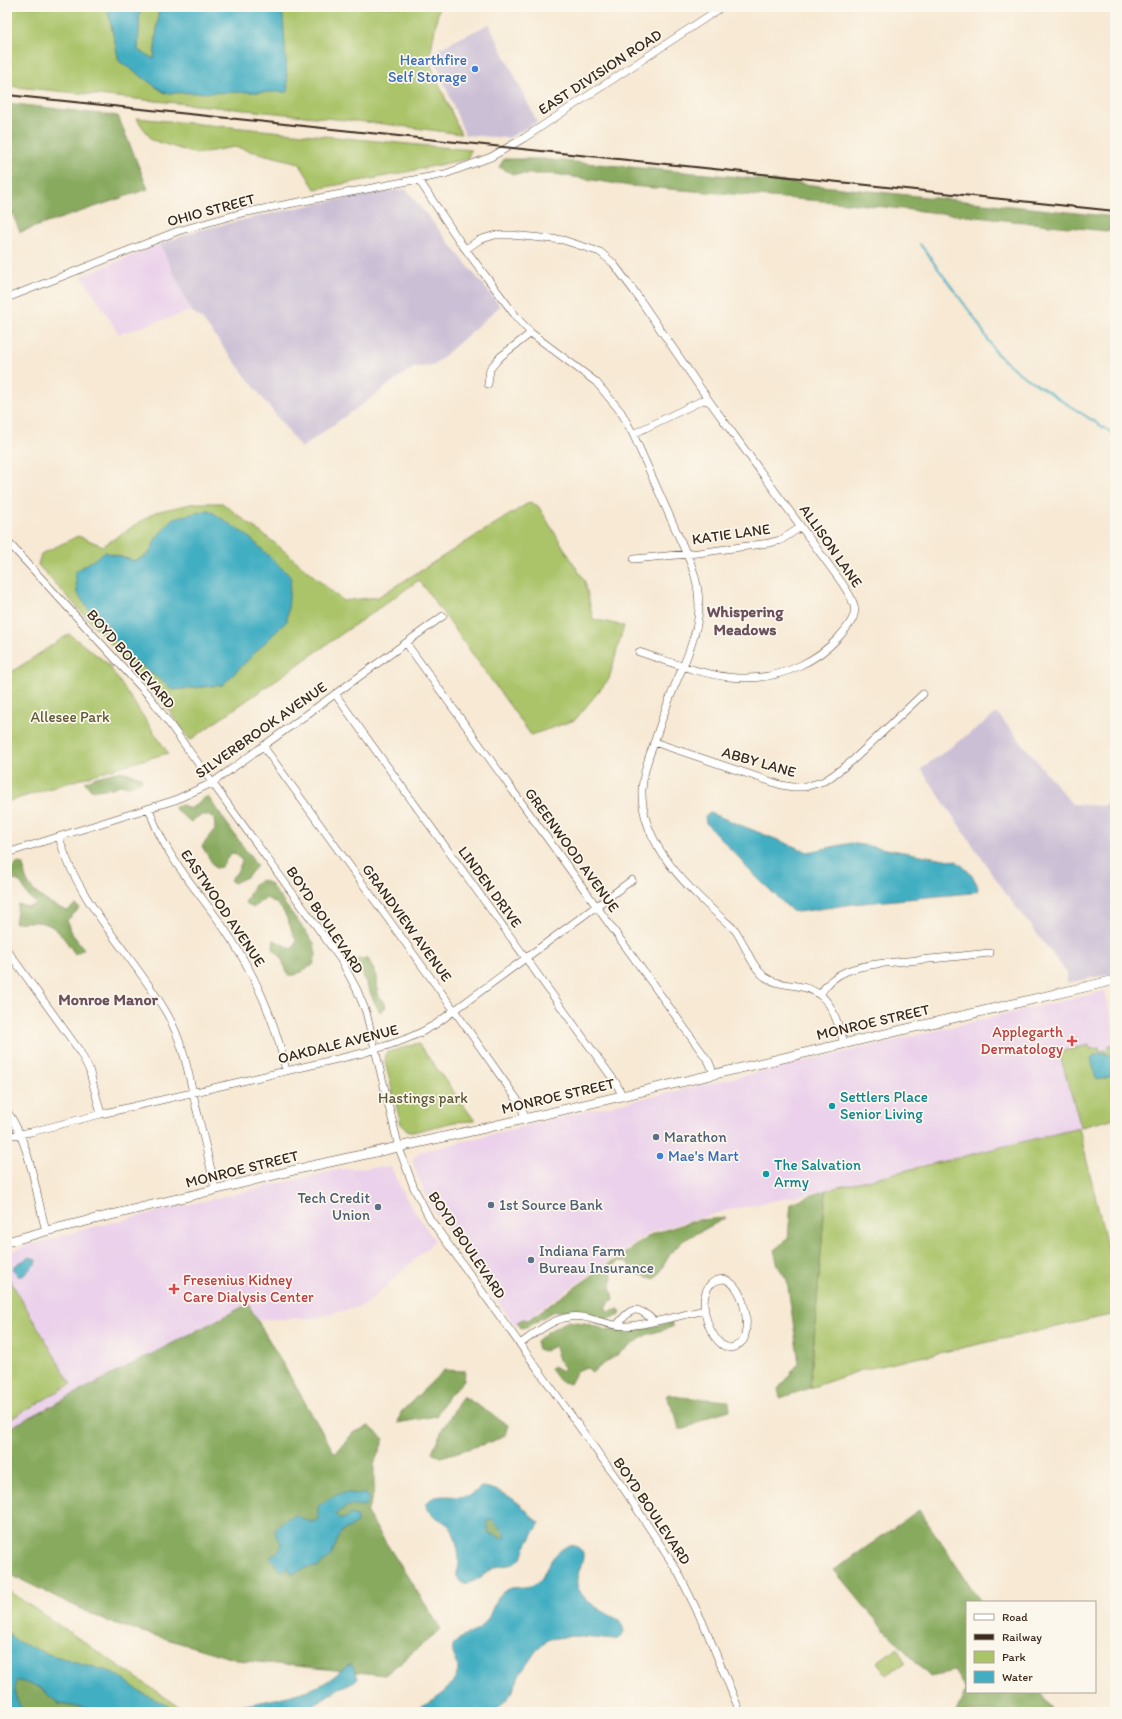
<svg xmlns="http://www.w3.org/2000/svg" width="1122" height="1719" font-family="Itim,sans-serif">
<rect width="100%" height="100%" fill="#fbf7ec"/>
<filter id="ink" filterUnits="userSpaceOnUse"><feTurbulence type="fractalNoise" baseFrequency=".025" numOctaves="2"/><feDisplacementMap in="SourceGraphic" scale="8" xChannelSelector="R" yChannelSelector="G"/><feConvolveMatrix kernelMatrix="1 2 1 2 8 2 1 2 1" color-interpolation-filters="sRGB"/></filter>
<filter id="wash" filterUnits="userSpaceOnUse"><feTurbulence type="fractalNoise" baseFrequency=".012" numOctaves="4" result="noise"/><feDisplacementMap in="SourceGraphic" scale="16" xChannelSelector="R" yChannelSelector="G"/><feGaussianBlur stdDeviation="0.9" result="paint"/><feColorMatrix in="noise" values="0 0 0 0 0 0 0 0 0 0 0 0 0 0 0 0 0 1.4 0 .05"/><feComposite in="paint" operator="in"/></filter>
<g filter="url(#wash)">
<rect width="100%" height="100%" fill="#f7e9d4"/>
<path fill="#ebd1eb" d="M 160,244 L 191,311 L 119,334 L 82,276 Z
M 1105,991 L 1115,1034 L 1115,1119 L 826,1190 L 728,1210 L 651,1232 L 516,1326 L 484,1284 L 429,1203 L 414,1166 L 412,1160 L 420,1152 L 573,1114 L 695,1087 Z
M 391,1167 L 405,1197 L 435,1241 L 365,1305 L 315,1318 L 233,1320 L 7,1435 L 7,1253 L 26,1246 L 93,1227 L 341,1169 Z"/>
<path fill="#cbbfd5" d="M 489,24 L 537,122 L 508,138 L 465,135 L 433,55 L 440,48 Z
M 406,189 L 500,306 L 433,366 L 414,367 L 301,448 L 202,319 L 191,311 L 160,244 L 199,230 L 301,207 L 373,193 Z
M 997,713 L 1072,804 L 1102,806 L 1115,798 L 1115,973 L 1067,983 L 1067,973 L 1006,894 L 921,769 Z"/>
<path fill="#abc46a" stroke="#737744" fill-rule="evenodd" d="M 7,7 L 107,7 L 119,61 L 165,93 L 283,16 L 277,7 L 439,7 L 429,61 L 461,134 L 385,124 L 7,86 Z
M 140,7 L 159,7 L 154,59 L 138,50 Z
M 136,118 L 471,150 L 467,159 L 392,175 L 315,189 L 299,163 L 234,147 L 196,154 L 152,140 Z
M 530,502 L 538,506 L 585,582 L 593,619 L 624,626 L 609,679 L 575,720 L 531,735 L 419,580 L 190,740 L 157,694 L 38,565 L 41,554 L 78,536 L 103,546 L 155,512 L 195,503 L 222,503 L 276,544 L 343,601 L 378,597 ZM 156,538 L 134,660 L 99,623 L 77,593 L 105,552 L 135,561 L 149,554 Z
M 69,634 L 107,663 L 168,753 L 118,767 L 7,802 L 7,675 Z
M 418,1043 L 475,1121 L 454,1122 L 413,1132 L 407,1130 L 401,1124 L 385,1062 L 386,1053 Z
M 1113,1044 L 1115,1053 L 1115,1118 L 1081,1127 L 1059,1052 L 1089,1045 L 1090,1049 L 1099,1048 L 1100,1052 L 1109,1049 L 1108,1046 Z
M 1079,1128 L 1115,1279 L 1115,1314 L 862,1370 L 810,1388 L 826,1190 Z
M 7,1275 L 71,1384 L 7,1421 Z
M 7,1590 L 187,1712 L 7,1712 Z
M 897,1648 L 905,1662 L 887,1675 L 877,1662 Z"/>
<path fill="#88aa5e" stroke="#626a3e" d="M 7,103 L 118,116 L 148,189 L 20,232 L 7,201 Z
M 504,159 L 542,159 L 728,176 L 1115,217 L 1115,232 L 847,203 L 630,186 L 555,174 L 513,174 L 499,167 Z
M 121,771 L 141,777 L 141,781 L 130,786 L 119,785 L 112,788 L 96,790 L 90,789 L 85,782 L 96,777 Z
M 208,797 L 257,866 L 247,877 L 234,883 L 230,880 L 237,872 L 242,861 L 236,854 L 231,853 L 221,867 L 215,868 L 202,846 L 215,830 L 214,818 C 204,812 199,815 191,822 L 176,810 L 175,807 L 183,805 L 190,809 L 204,798 Z
M 18,863 L 24,865 C 23,891 47,902 67,911 L 75,905 L 79,908 L 77,911 L 67,920 L 70,931 L 84,949 L 75,954 C 55,925 51,919 15,923 L 18,904 L 28,907 L 38,904 C 35,902 32,900 30,898 C 20,888 27,879 7,880 L 10,870 Z
M 261,880 L 269,883 L 314,943 L 316,955 L 313,965 L 295,975 L 288,975 L 281,957 L 273,949 L 274,940 L 292,949 L 296,941 C 288,923 286,904 265,898 L 253,908 L 245,903 L 254,885 Z
M 359,958 L 368,959 L 377,976 L 378,995 L 384,1001 L 386,1007 L 380,1012 C 370,996 366,978 356,962 Z
M 826,1190 L 810,1388 L 780,1398 L 778,1389 L 799,1363 L 787,1280 L 778,1266 L 774,1250 L 788,1239 L 791,1203 Z
M 726,1218 L 684,1240 L 671,1253 L 655,1279 L 634,1273 L 627,1262 L 619,1261 L 609,1269 L 612,1275 L 611,1285 L 614,1299 L 607,1304 L 605,1309 L 609,1312 L 619,1309 L 621,1313 L 619,1316 L 605,1319 L 595,1315 L 564,1311 L 552,1312 L 529,1326 L 521,1328 L 517,1322 L 523,1319 L 528,1320 L 652,1234 L 698,1220 Z
M 248,1304 L 335,1454 L 353,1433 L 369,1426 L 384,1439 L 374,1464 L 374,1492 L 367,1513 L 441,1629 L 385,1675 L 237,1660 L 106,1621 L 7,1573 L 7,1429 Z
M 568,1321 L 585,1323 L 607,1330 L 637,1330 L 672,1322 L 672,1327 L 646,1335 L 592,1372 L 586,1367 L 577,1371 L 570,1384 L 559,1381 L 550,1369 L 553,1366 L 562,1371 L 565,1368 L 559,1361 L 555,1346 L 544,1351 L 538,1349 L 536,1341 L 549,1331 Z
M 444,1370 L 465,1371 L 464,1380 L 447,1398 L 436,1416 L 398,1423 L 401,1412 Z
M 668,1394 L 680,1397 L 729,1401 L 730,1410 L 712,1415 L 685,1429 L 679,1429 L 675,1413 L 666,1396 Z
M 463,1396 L 508,1425 L 505,1435 L 491,1442 L 441,1457 L 432,1452 L 442,1430 Z
M 919,1510 L 981,1602 L 967,1602 L 967,1692 L 1041,1692 L 1054,1712 L 956,1712 L 966,1690 L 954,1671 L 930,1676 L 880,1625 L 834,1570 Z
M 488,1520 L 493,1521 L 505,1533 L 505,1537 L 503,1539 L 489,1533 L 487,1522 Z
M 16,1679 L 39,1687 L 59,1704 L 93,1709 L 97,1712 L 25,1712 C 14,1700 14,1695 16,1679 Z"/>
<path fill="#43aec2" stroke="#3f6c70" fill-rule="evenodd" d="M 107,7 L 140,7 L 138,50 L 154,59 L 159,7 L 277,7 L 283,16 L 288,92 L 165,93 L 119,61 Z
M 209,510 L 248,536 L 291,577 L 287,621 L 223,685 L 173,690 L 134,660 L 99,623 L 77,593 L 75,572 L 105,552 L 135,561 L 149,554 L 156,538 L 173,518 Z
M 710,813 L 808,852 L 851,843 L 956,861 C 965,867 978,880 978,890 L 971,893 L 853,904 L 798,912 L 792,911 L 746,867 L 743,862 L 706,823 L 705,817 Z
M 1104,1053 L 1112,1055 L 1115,1074 L 1106,1078 L 1097,1080 L 1095,1076 L 1091,1058 L 1094,1055 Z
M 29,1257 L 33,1258 L 36,1260 L 35,1264 L 23,1276 L 18,1276 L 13,1269 L 14,1266 Z
M 481,1487 C 496,1487 516,1499 526,1510 C 531,1516 533,1519 540,1523 C 535,1531 530,1539 526,1547 C 524,1551 523,1555 521,1558 C 516,1566 504,1565 496,1567 C 488,1570 464,1595 457,1577 C 456,1572 459,1567 459,1562 C 459,1553 456,1538 452,1530 C 446,1519 432,1520 426,1505 C 433,1490 454,1499 467,1496 C 472,1495 477,1490 481,1487 ZM 488,1520 L 493,1521 L 505,1533 L 505,1537 L 503,1539 L 489,1533 L 487,1522 Z
M 344,1493 L 366,1494 L 369,1500 L 365,1506 C 349,1505 347,1504 335,1515 L 341,1519 L 346,1518 L 351,1514 L 357,1516 L 357,1523 L 341,1532 L 331,1556 L 318,1567 L 308,1567 L 292,1574 L 288,1567 L 281,1572 L 275,1563 L 270,1558 L 279,1550 L 282,1544 L 277,1538 L 275,1529 C 281,1521 287,1519 295,1515 L 311,1522 L 318,1520 L 318,1506 L 335,1495 Z
M 569,1545 C 599,1547 571,1573 578,1588 C 585,1604 605,1612 619,1620 L 622,1624 L 624,1632 L 620,1638 L 615,1640 L 571,1636 L 549,1639 L 536,1651 L 520,1674 L 512,1693 L 495,1712 L 410,1712 C 426,1706 457,1688 458,1669 C 458,1659 448,1652 455,1643 C 463,1633 478,1634 485,1623 C 493,1613 494,1596 506,1590 C 517,1585 528,1590 538,1582 C 544,1577 545,1570 549,1564 C 553,1556 561,1549 569,1545 Z
M 7,1631 L 16,1641 L 48,1654 L 115,1673 L 142,1693 L 180,1712 L 97,1712 L 92,1709 L 59,1704 L 39,1687 L 17,1680 C 13,1695 15,1700 25,1712 L 7,1712 Z
M 351,1664 L 356,1672 L 358,1678 C 352,1684 345,1685 338,1689 C 326,1696 316,1704 306,1712 L 226,1712 L 233,1708 C 262,1701 294,1697 320,1685 C 332,1680 340,1670 351,1664 Z"/>
<g fill="none" stroke-linecap="round" stroke-linejoin="round">
<path stroke="#43aec2" stroke-width="2" d="M 920,244 L 976,320 L 996,353 L 1019,373 L 1115,435"/>
</g>
</g>
<g filter="url(#ink)">
<g fill="none" stroke-linecap="round" stroke-linejoin="round">
<defs>
<path id="minor" d="M 419,180 L 460,242 L 518,319 L 531,333 L 596,382 L 621,412 L 633,434 L 691,564 C 706,604 698,631 682,669 C 671,693 662,718 654,743 C 648,758 643,774 642,790 C 640,848 696,895 735,930 C 746,945 750,965 765,977 C 775,984 785,984 797,986 C 831,991 835,1015 844,1043
M 466,249 L 479,240 L 495,235 L 511,235 L 563,240 L 600,252 L 613,263 L 634,291 L 710,402
M 7,298 L 178,231 L 242,213 L 445,174 L 491,157 L 524,138 L 722,7
M 488,384 L 490,369 L 500,357 L 531,333
M 633,434 L 703,400 L 710,402 L 842,583 C 859,609 860,614 838,638 C 827,650 814,659 799,666 C 743,693 693,669 639,652
M 7,541 L 150,697 L 341,960 L 357,990 L 366,1012 L 399,1148 L 414,1188 L 430,1219 L 624,1489 L 678,1572 L 705,1627 L 740,1712
M 634,559 L 698,553 L 769,543 L 781,540 L 801,527
M 406,643 L 709,1062 L 714,1074
M 335,694 L 616,1083 L 622,1095
M 654,742 L 781,785 L 793,787 L 805,787 L 824,781 L 832,776 L 852,761 L 923,694
M 263,746 L 454,1010 L 521,1105 L 525,1119
M 149,808 C 162,852 195,887 221,924 C 252,968 275,1018 286,1071
M 59,837 C 78,904 131,952 166,1012 C 183,1041 189,1075 196,1107 C 203,1135 210,1162 215,1190
M 7,853 L 175,800 L 212,783 L 443,616
M 7,950 L 79,1050 L 89,1069 L 101,1114
M 820,995 C 826,984 834,976 847,971 C 866,964 887,963 907,961 C 935,959 962,956 990,953
M 7,1111 C 31,1145 35,1191 46,1231
M 7,1136 L 31,1132 L 101,1114 L 363,1053 C 391,1044 410,1040 436,1024 L 632,880
M 724,1279 C 743,1285 749,1318 745,1335 C 745,1340 740,1344 736,1346 C 713,1360 684,1281 724,1279 Z
M 617,1325 C 631,1308 636,1304 654,1321
M 520,1344 C 541,1329 561,1311 588,1318 C 601,1322 613,1326 627,1326 C 651,1324 681,1315 705,1310"/>
<path id="major" d="M 7,1242 L 46,1231 L 307,1167 L 485,1128 L 1115,980"/>
</defs>
<use href="#minor" stroke="#574739" stroke-width="8"/>
<use href="#major" stroke="#574739" stroke-width="10"/>
<use href="#minor" stroke="#fff" stroke-width="7"/>
<use href="#major" stroke="#fff" stroke-width="9"/>
<path stroke="#3b2a1e" stroke-width="2" d="M 7,95 L 1115,211"/>
</g>
</g>
<g fill="#3f7fe0" stroke="#fbf7ec" stroke-width="1.5">
<circle cx="475" cy="69" r="4"/>
<circle cx="660" cy="1156" r="4"/>
</g>
<g fill="#e0444e" stroke="#fbf7ec" stroke-width="1.5">
<path d="M1070 1035h4v4h4v4h-4v4h-4v-4h-4v-4h4z"/>
<path d="M172 1283h4v4h4v4h-4v4h-4v-4h-4v-4h4z"/>
</g>
<g fill="#0f9aa8" stroke="#fbf7ec" stroke-width="1.5">
<circle cx="832" cy="1106" r="4"/>
<circle cx="766" cy="1174" r="4"/>
</g>
<g fill="#5c6f8a" stroke="#fbf7ec" stroke-width="1.5">
<circle cx="656" cy="1137" r="4"/>
<circle cx="491" cy="1205" r="4"/>
<circle cx="378" cy="1207" r="4"/>
<circle cx="531" cy="1260" r="4"/>
</g>
<g text-anchor="middle" stroke-width="3.5" stroke-linejoin="round" paint-order="stroke">
<g font-size="15" fill="#366cbe" stroke="#fbf7ec" text-anchor="end">
<text x="467" y="65">Hearthfire<tspan x="467" dy="17">Self Storage</tspan></text>
<text x="668" y="1161" text-anchor="start">Mae's Mart</text>
</g>
<g font-size="15" fill="#3b2a1e" stroke="#fbf7ec">
<text transform="translate(600 72) rotate(-33)" y="5">EAST DIVISION ROAD</text>
<text transform="translate(211 210) rotate(-15)" y="5">OHIO STREET</text>
<text transform="translate(731 534) rotate(-8)" y="5">KATIE LANE</text>
<text transform="translate(831 546) rotate(55)" y="5">ALLISON LANE</text>
<text transform="translate(131 659) rotate(49)" y="5">BOYD BOULEVARD</text>
<text transform="translate(261 730) rotate(-35)" y="5">SILVERBROOK AVENUE</text>
<text transform="translate(759 762) rotate(16)" y="5">ABBY LANE</text>
<text transform="translate(572 850) rotate(54)" y="5">GREENWOOD AVENUE</text>
<text transform="translate(490 887) rotate(54)" y="5">LINDEN DRIVE</text>
<text transform="translate(223 908) rotate(56)" y="5">EASTWOOD AVENUE</text>
<text transform="translate(325 920) rotate(56)" y="5">BOYD BOULEVARD</text>
<text transform="translate(407 923) rotate(54)" y="5">GRANDVIEW AVENUE</text>
<text transform="translate(873 1022) rotate(-13)" y="5">MONROE STREET</text>
<text transform="translate(338 1044) rotate(-14)" y="5">OAKDALE AVENUE</text>
<text transform="translate(558 1096) rotate(-13)" y="5">MONROE STREET</text>
<text transform="translate(242 1169) rotate(-14)" y="5">MONROE STREET</text>
<text transform="translate(467 1245) rotate(56)" y="5">BOYD BOULEVARD</text>
<text transform="translate(652 1511) rotate(56)" y="5">BOYD BOULEVARD</text>
</g>
<g font-size="15" fill="#5d5835" stroke="#fbf7ec">
<text x="70" y="722">Allesee Park</text>
<text x="423" y="1103">Hastings park</text>
</g>
<g font-size="15" fill="#be3a42" stroke="#fbf7ec" text-anchor="end">
<text x="1063" y="1037">Applegarth<tspan x="1063" dy="17">Dermatology</tspan></text>
<text x="183" y="1285" text-anchor="start">Fresenius Kidney<tspan x="183" dy="17">Care Dialysis Center</tspan></text>
</g>
<g font-size="15" fill="#0d838f" stroke="#fbf7ec" text-anchor="start">
<text x="840" y="1102">Settlers Place<tspan x="840" dy="17">Senior Living</tspan></text>
<text x="774" y="1170">The Salvation<tspan x="774" dy="17">Army</tspan></text>
</g>
<g font-size="15" fill="#4e5e75" stroke="#fbf7ec" text-anchor="start">
<text x="664" y="1142">Marathon</text>
<text x="370" y="1203" text-anchor="end">Tech Credit<tspan x="370" dy="17">Union</tspan></text>
<text x="499" y="1210">1st Source Bank</text>
<text x="539" y="1256">Indiana Farm<tspan x="539" dy="17">Bureau Insurance</tspan></text>
</g>
<g font-size="16" font-weight="bold" fill="#6b515d" stroke="#fbf7ec">
<text x="745" y="617">Whispering<tspan x="745" dy="18">Meadows</tspan></text>
<text x="108" y="1005">Monroe Manor</text>
</g>
</g>
<rect width="1122" height="1719" fill="none" stroke="#fbf7ec" stroke-width="24"/>
<rect x="966" y="1601" width="130" height="92" fill="#fbf7ec" stroke="#aea59a"/>
<rect x="974" y="1614" width="20" height="6" fill="#ffffff" stroke="#aea59a"/>
<text x="1002" y="1621" font-size="12" fill="#3b2a1e">Road</text>
<rect x="974" y="1634" width="20" height="6" fill="#3b2a1e" stroke="#aea59a"/>
<text x="1002" y="1641" font-size="12" fill="#3b2a1e">Railway</text>
<rect x="974" y="1651" width="20" height="12" fill="#abc46a" stroke="#aea59a"/>
<text x="1002" y="1661" font-size="12" fill="#3b2a1e">Park</text>
<rect x="974" y="1671" width="20" height="12" fill="#43aec2" stroke="#aea59a"/>
<text x="1002" y="1681" font-size="12" fill="#3b2a1e">Water</text>
</svg>
